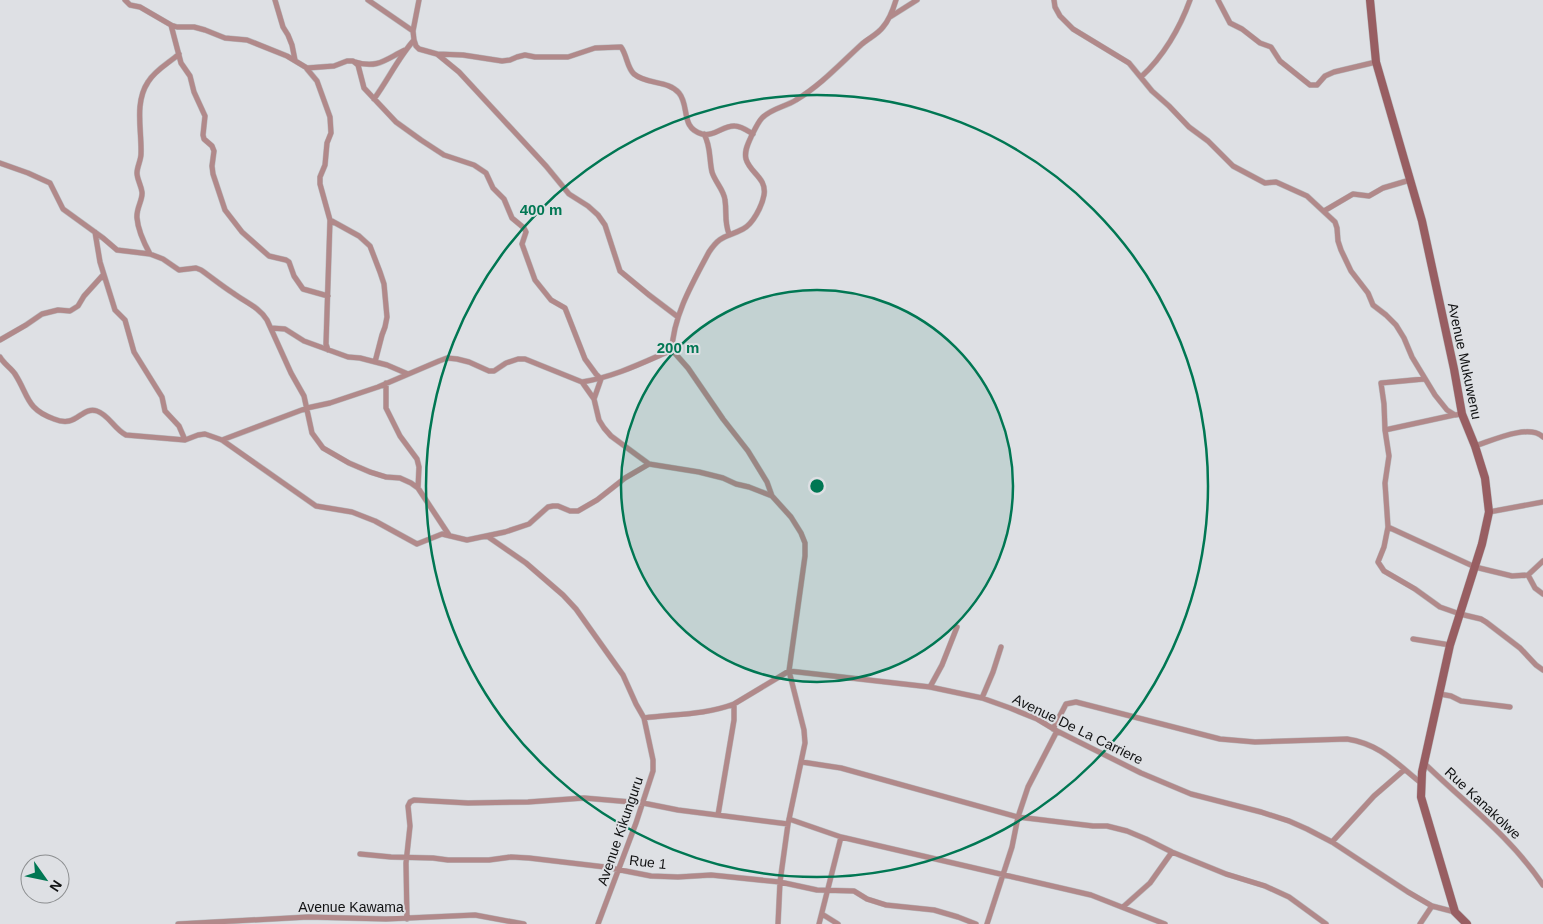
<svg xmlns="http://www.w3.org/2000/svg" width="1543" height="924" font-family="Helvetica,sans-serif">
<rect width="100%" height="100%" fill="#dee0e4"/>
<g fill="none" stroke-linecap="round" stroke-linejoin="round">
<defs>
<path id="street" d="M 125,0 L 130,5 L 140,7 L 171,25 L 177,27 L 194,27 L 205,30 L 225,38 L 247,40 L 287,56 L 307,68 L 334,66 L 347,61 L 353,61 L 358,65 L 364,88 L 396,122 L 421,140 L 444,155 L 474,165 L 486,173 L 493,188 L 504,199 L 512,218 L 524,228 L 526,232 L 522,244 L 535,280 L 551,300 L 565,308 L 585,359 L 596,374 L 601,379 L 594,399
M 275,0 L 283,27 L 288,35 L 292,45 L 295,60
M 368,0 L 413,31
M 419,0 L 413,31 L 414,40 L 416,46 L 419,49 L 437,54 L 459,72 L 546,166 L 569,194 L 588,206 L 598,215 L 605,225 L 620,271 L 649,295 L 678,317
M 1054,0 L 1055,7 L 1060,16 L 1073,29 L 1129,63 L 1152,91 L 1169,106 L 1189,127 L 1208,141 L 1233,166 L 1265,183 L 1276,182 L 1307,196 L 1335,222 L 1337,228 L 1338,241 L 1341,250 L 1351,271 L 1368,293 L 1373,305 L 1386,315 L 1396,325 L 1404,338 L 1412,357 L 1435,395 L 1447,410 L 1455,415 L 1462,414
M 1218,0 L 1230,23 L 1242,29 L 1260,43 L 1271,47 L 1280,61 L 1310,85 L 1317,85 L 1325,76 L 1334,72 L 1376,62
M 890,17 L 917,0
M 171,25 L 181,63 L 190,76 L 194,92 L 205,116 L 203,135 L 204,139 L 212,146 L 214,151 L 212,166 L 213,174 L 225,210 L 242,232 L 269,256 L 286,260 L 289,262 L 294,276 L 303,289 L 328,296
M 437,54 L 463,55 L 502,61 L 510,60 L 517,57 L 525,55 L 535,57 L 568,57 L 595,48 L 621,47 C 627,55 627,68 634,74 C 647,85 668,80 679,93 C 690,106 680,128 702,134 C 715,137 723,125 735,126 C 741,126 748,131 753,134
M 355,62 C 378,69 386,59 405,50
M 307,69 L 317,81 L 330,117 L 331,133 L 327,143 L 325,165 L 320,177 L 320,184 L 330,220 L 326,344 L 328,350
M 1141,77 C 1163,57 1180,28 1190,0
M 374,99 C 388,80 398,58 414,40
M 704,134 C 711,146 709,159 712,172 C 715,182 724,190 725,200 C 727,213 724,221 729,234
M 0,163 L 28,173 L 50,183 L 63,209 L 103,238 L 117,250 L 150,254 L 163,259 L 179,270 L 196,268 L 201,270 C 211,277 222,286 233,293 C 245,302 259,307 267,320 L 291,373 L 304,396 L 312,433 L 323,448 L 349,463 L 370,472 L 386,477 L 400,478 L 411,483 L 418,488 L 449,535
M 1324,211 L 1353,194 L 1369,196 L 1383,188 L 1410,180
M 330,220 L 359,236 L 370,246 L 380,272 L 384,284 L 387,317 L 385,327 L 382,335 L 375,362
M 95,232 L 100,262 L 115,310 L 125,320 L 134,352 L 162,397 L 165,411 L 179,426 L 185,440
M 150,254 C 144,243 138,231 137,218 C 136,208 143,200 142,192 C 141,185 137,179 137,173 C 137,167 141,160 141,154 C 142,131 134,103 148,82 C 155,70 169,63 179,54
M 271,328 L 285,329 L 304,341 L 348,357 L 360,358 L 387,365 L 408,374
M 0,340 L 26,325 L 42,314 L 58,310 L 70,311 L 78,306 L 84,296 L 103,275
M 0,357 C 4,364 11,368 15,374 C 29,396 26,409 54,419 C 59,421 64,422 69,421 C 79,419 86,407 97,411 C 109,415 114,429 126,435 L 185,440 L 198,435 L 205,434 L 222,440 L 316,506 L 352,512 L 375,521 L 417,544 L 442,534 L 467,540 L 505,532 L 529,524 L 548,507 L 553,506 L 558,506 L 570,511 L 578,511 L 597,500 L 625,478 L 649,464 L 699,472 L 723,478 L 736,484 L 749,487 L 772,496 L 791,517 L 801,533 L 805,543 L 805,556 L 789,671 L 804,730 L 805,743 L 788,824 L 780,882 L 778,924
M 1424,379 L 1381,383 L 1384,404 L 1385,430 L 1389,456 L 1385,483 L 1388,527 L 1475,567 L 1512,576 L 1528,575 L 1543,561
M 582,382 C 614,377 642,363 672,350
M 386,383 L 386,408 L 400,436 L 417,459 L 419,467 L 418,488
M 1385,430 L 1454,415
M 222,440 L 307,408 L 330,403 L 378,387 L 439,361 L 447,358 L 457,359 L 469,362 L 489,371 L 494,371 L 506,363 L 518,359 L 525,359 L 582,382 L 594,399 L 599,420 L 604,428 L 611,436 L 649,464
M 1475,446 C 1491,441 1529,423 1543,437
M 772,496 L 767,482 L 748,451 L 723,419 L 688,368 L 672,350 C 673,316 693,282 709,252 C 721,234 726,238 743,229 C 753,224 762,206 764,195 C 767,178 750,173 746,159 C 744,151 748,144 751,137 C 754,131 758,122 762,118 C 772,108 785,107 796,100 C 821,85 841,63 862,44 C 869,38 878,34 883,27 C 890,19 893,10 896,0
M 1489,512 L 1543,502
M 1388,527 L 1384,547 L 1378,562 L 1384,571 L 1415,589 L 1440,607 L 1460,614 L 1481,619 L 1486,622 L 1520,648 L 1536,665 L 1543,670
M 487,536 L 526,563 L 563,595 L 576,609 L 623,675 L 636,704 L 644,718 L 653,760 L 653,771 L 636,823 L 598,924
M 1528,575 L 1535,588 L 1543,594
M 1413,639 L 1450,645
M 930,687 L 942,665 L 957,627
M 1440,694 L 1451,696 L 1461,701 L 1510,707
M 982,698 L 993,672 L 1001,647
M 644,718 C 674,714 705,715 734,704 L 789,671 L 930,687 L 982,698 L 1010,708 L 1037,719 L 1057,731 L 1141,773 L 1191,794 L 1261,812 L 1289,821 L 1307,829 L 1332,842 L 1408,892 L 1432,906 L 1455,912
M 1053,729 L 1066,704 L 1076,702 L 1220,739 L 1255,742 L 1347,739 C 1380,744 1396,763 1421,783
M 802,762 L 841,768 L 1018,817 L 1093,826 L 1107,826 L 1127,831 L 1146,839 L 1172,852 L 1226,874 L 1265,886 L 1289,897 L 1326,924
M 1424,763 C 1465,803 1511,837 1543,885
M 718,815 L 734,720 L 734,704
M 789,819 L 841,837 L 1091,895 L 1165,924
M 1332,842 L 1374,796 L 1404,770
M 360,854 L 391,857 L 433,858 L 448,860 L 489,860 L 511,857 L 529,858 L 605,867 L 651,876 L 678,877 L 711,875 L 780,882 L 817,890 L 854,891 L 867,899 L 886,905 L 934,910 L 958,917 L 976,924
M 1123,907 L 1150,883 L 1172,852
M 822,914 L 838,924
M 407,919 L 406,863 L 410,826 L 408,806 L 410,802 L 414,800 L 468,803 L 528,802 L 584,798 L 643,803 L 678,810 L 788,824
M 178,924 L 308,917 L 386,919 L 475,915 L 524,924
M 819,924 L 841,837
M 987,924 L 1012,847 L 1018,817 L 1028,787 L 1057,731
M 1420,924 L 1432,906"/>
<path id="secondary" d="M 1370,0 L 1376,62 L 1422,221 L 1454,369 L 1462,414 L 1475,446 L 1485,478 L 1489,512 L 1482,544 L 1450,645 L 1422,772 L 1421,797 L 1455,912 L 1467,924"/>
</defs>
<use href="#street" stroke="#b9bbbe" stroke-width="6"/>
<use href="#secondary" stroke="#b9bbbe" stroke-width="9"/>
<use href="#street" stroke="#b1898a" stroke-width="5"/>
<use href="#secondary" stroke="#985e62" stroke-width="8"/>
</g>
<circle cx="817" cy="486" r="196" fill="#007753" fill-opacity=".12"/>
<g fill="none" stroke="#007753" stroke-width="2.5">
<circle cx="817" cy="486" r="196"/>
<circle cx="817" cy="486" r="391"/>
</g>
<g text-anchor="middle" stroke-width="4" stroke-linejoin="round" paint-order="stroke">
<g font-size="14" fill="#111213" stroke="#dee0e4">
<text transform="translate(1465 361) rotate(78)" y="5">Avenue Mukuwenu</text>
<text transform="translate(1078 729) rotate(26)" y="5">Avenue De La Carriere</text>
<text transform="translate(1483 803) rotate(43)" y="5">Rue Kanakolwe</text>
<text transform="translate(620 831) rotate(-71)" y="5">Avenue Kikunguru</text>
<text transform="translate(648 862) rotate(7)" y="5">Rue 1</text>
<text x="351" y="912">Avenue Kawama</text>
</g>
</g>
<circle cx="817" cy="486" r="8" fill="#007753" stroke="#dee0e4" stroke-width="2.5"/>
<g font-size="15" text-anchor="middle" font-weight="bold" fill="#007753" stroke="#dee0e4" stroke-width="4" stroke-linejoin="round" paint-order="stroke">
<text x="541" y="215">400 m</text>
<text x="678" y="353">200 m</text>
</g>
<g transform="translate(45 879) rotate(123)"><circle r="24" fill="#dee0e4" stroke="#8c8e90"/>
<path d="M0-4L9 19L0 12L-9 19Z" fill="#007753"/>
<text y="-8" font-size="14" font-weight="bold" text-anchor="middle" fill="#111213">N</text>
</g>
</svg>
